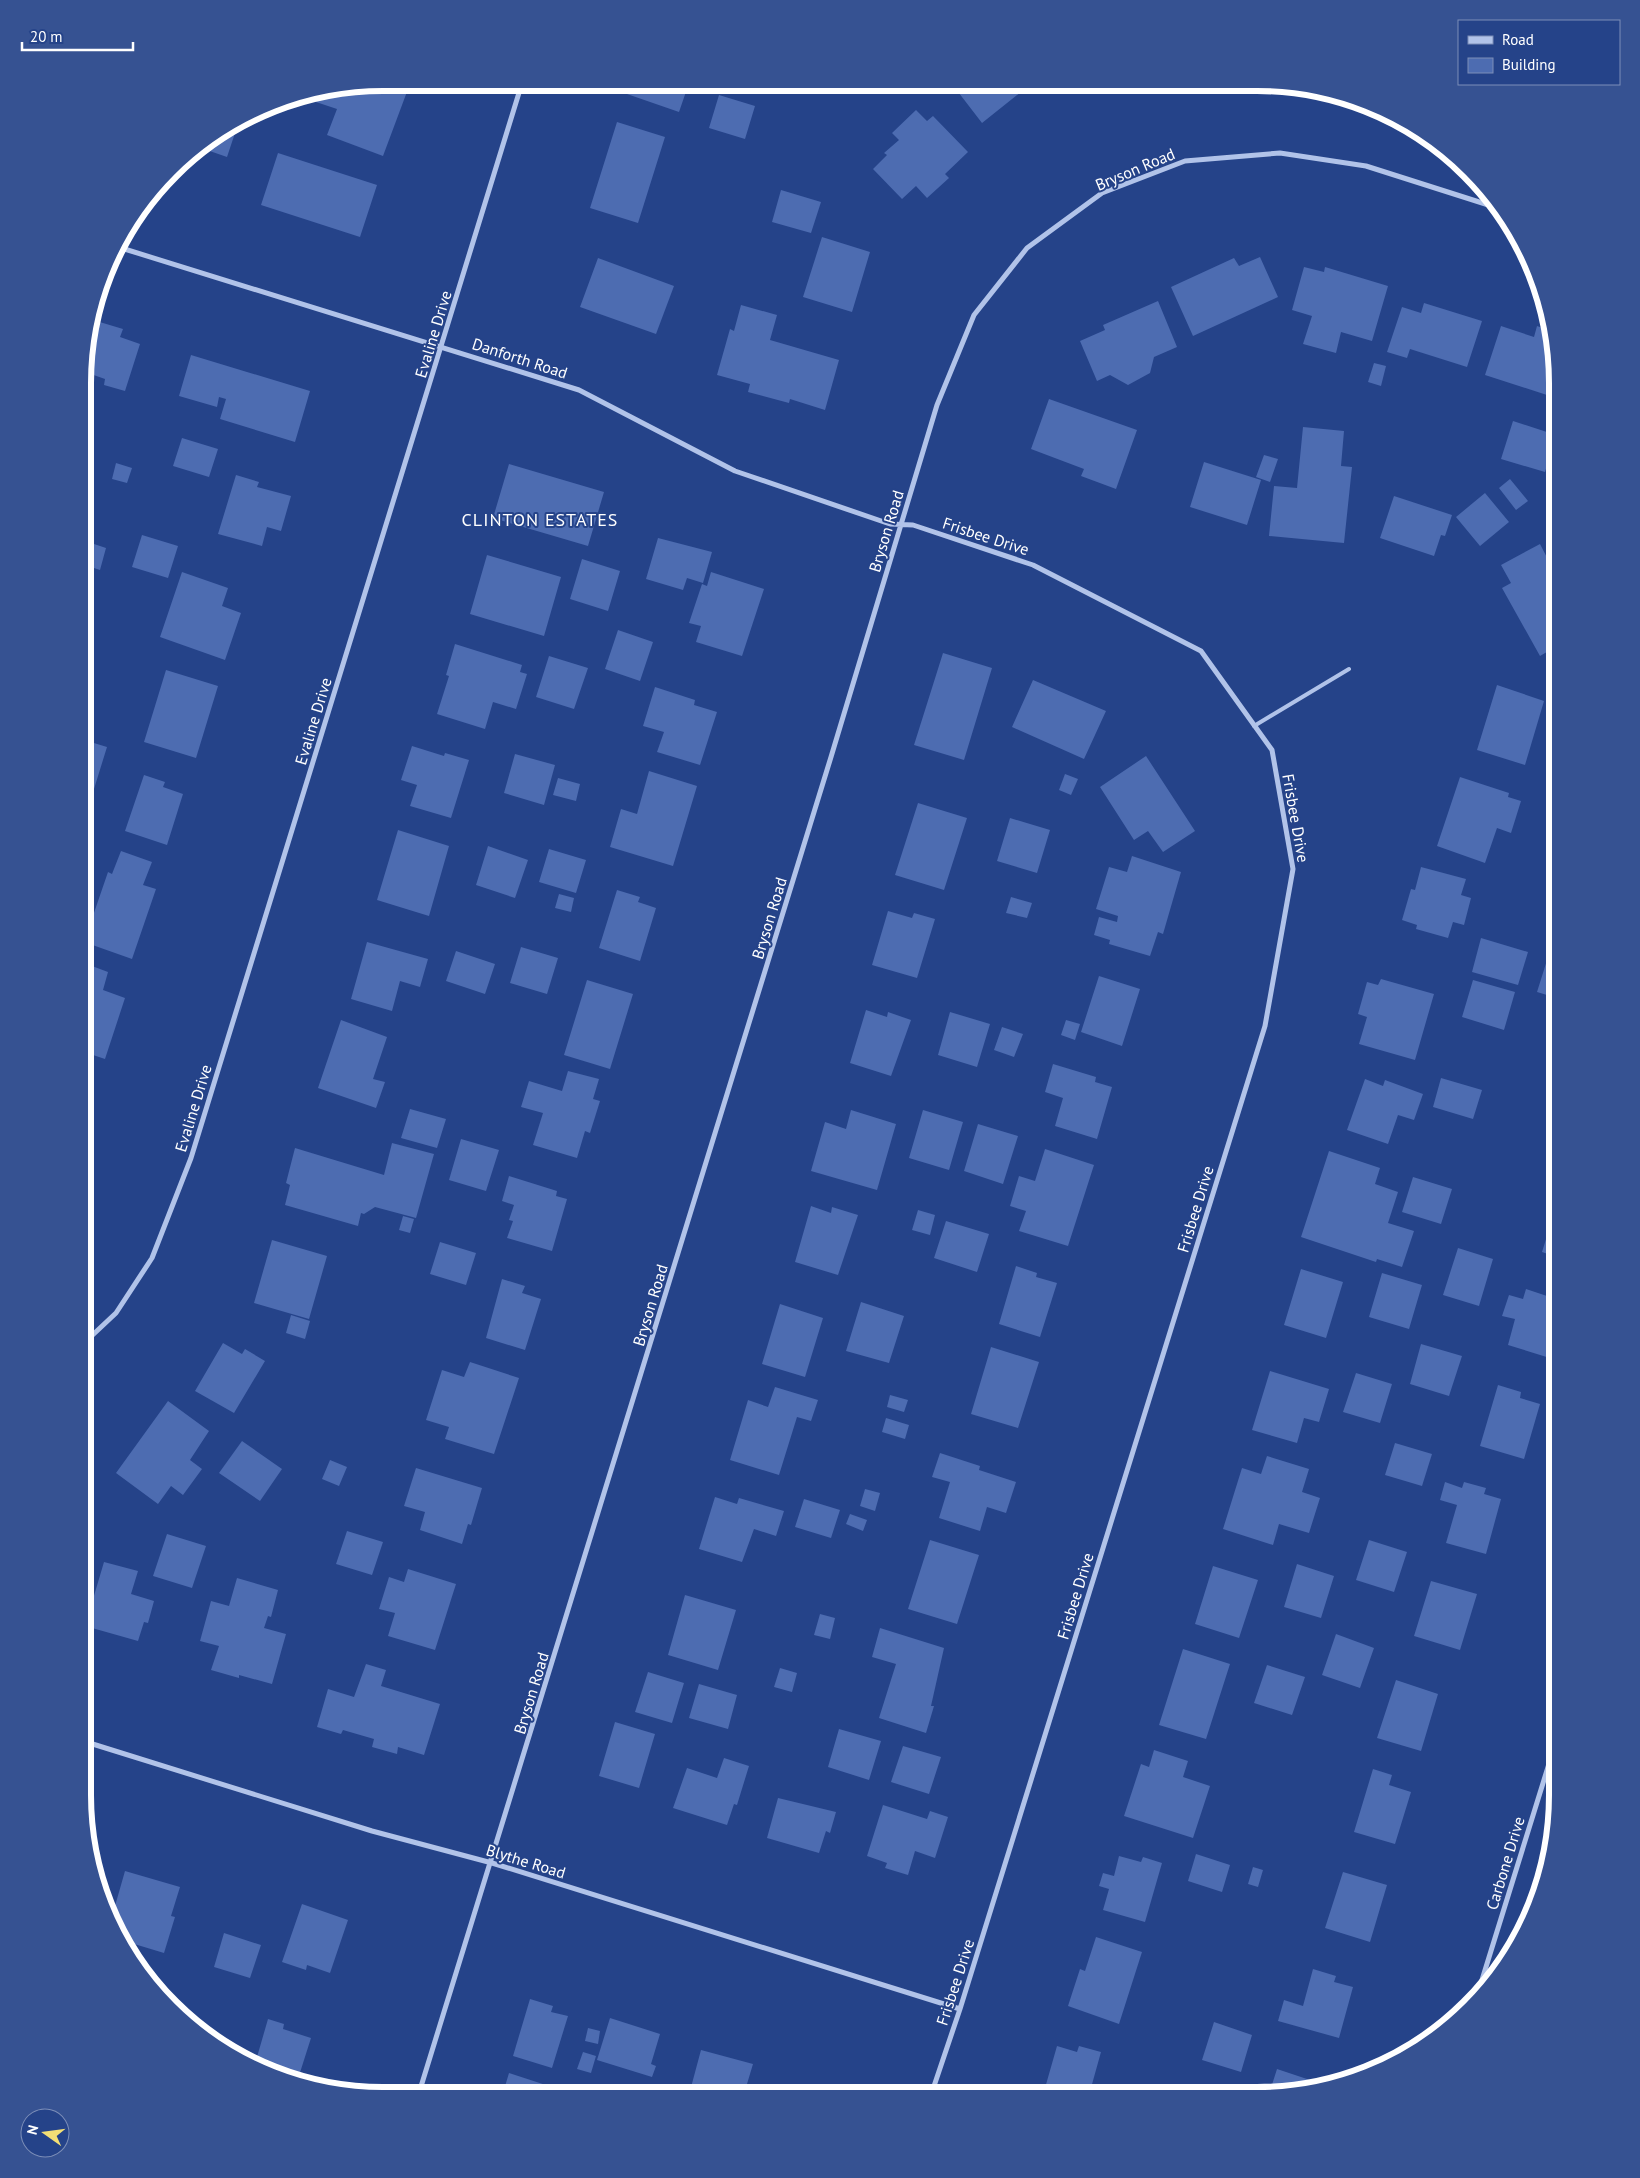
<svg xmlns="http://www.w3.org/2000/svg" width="1640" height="2178" font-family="'PT Sans',sans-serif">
<rect width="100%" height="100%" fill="#254389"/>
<path fill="#4d6cb1" d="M 383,82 L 392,83 L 408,89 L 383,156 L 327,135 L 337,109 L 316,102 L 320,93 Z
M 631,83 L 689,83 L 679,112 L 627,94 Z
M 952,84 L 1031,84 L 982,123 Z
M 719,95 L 755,106 L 745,139 L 709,128 Z
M 916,110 L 927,121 L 933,116 L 968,152 L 945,174 L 949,178 L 927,198 L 916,186 L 902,199 L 873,169 L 887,155 L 884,153 L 899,140 L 892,133 Z
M 617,122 L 665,137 L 638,223 L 590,208 Z
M 237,127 L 227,157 L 201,148 Z
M 278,153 L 377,185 L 360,237 L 261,205 Z
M 781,190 L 821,202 L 811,233 L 772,222 Z
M 822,237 L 870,252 L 852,312 L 803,297 Z
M 1260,257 L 1278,297 L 1193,336 L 1171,287 L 1234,258 L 1239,266 Z
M 598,258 L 674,286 L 656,334 L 580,307 Z
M 1304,267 L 1324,272 L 1325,267 L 1388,286 L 1372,341 L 1341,332 L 1336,353 L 1303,344 L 1312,316 L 1292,310 Z
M 1158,301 L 1177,347 L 1154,357 L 1150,373 L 1128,385 L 1110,375 L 1097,381 L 1080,341 L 1105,330 L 1103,325 Z
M 1424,303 L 1482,321 L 1467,367 L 1410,349 L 1407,358 L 1387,352 L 1402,307 L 1421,313 Z
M 741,305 L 777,315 L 770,340 L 839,360 L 825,410 L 790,399 L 789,403 L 748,392 L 750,384 L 717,375 L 730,329 L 734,331 Z
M 93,320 L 123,329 L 120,337 L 140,344 L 125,391 L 104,385 L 105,379 L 85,372 L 85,343 Z
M 1501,326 L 1534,337 L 1537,326 L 1551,331 L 1556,375 L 1550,396 L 1485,375 Z
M 191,355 L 310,391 L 295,442 L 220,419 L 226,399 L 219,397 L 217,407 L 179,396 Z
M 1374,363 L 1386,366 L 1381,386 L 1368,382 Z
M 1049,399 L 1137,430 L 1116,489 L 1081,476 L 1084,469 L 1031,449 Z
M 1513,421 L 1556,435 L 1545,472 L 1501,459 Z
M 1303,427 L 1344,431 L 1341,466 L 1352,467 L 1344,543 L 1269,536 L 1274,486 L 1297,488 Z
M 182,438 L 218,449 L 209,477 L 173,466 Z
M 1264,455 L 1278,459 L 1270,482 L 1256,477 Z
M 1204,462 L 1261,480 L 1247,525 L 1190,507 Z
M 116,463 L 132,468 L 127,483 L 112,479 Z
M 509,464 L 604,492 L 588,546 L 493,518 Z
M 236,475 L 259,482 L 257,487 L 291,496 L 281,531 L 267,527 L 262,546 L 218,534 Z
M 1510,479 L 1528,501 L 1516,510 L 1499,488 Z
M 1485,493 L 1509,522 L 1480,546 L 1456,517 Z
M 1394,496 L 1452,515 L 1445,536 L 1441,535 L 1434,556 L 1380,538 Z
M 142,535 L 178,546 L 168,578 L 132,567 Z
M 658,538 L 712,552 L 703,583 L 687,578 L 683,590 L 646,579 Z
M 88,542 L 106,548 L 100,570 L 85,565 Z
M 1540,544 L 1557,577 L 1557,646 L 1540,656 L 1502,588 L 1511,583 L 1501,565 Z
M 487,555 L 561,577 L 544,636 L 470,614 Z
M 582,559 L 620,571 L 608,611 L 570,599 Z
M 182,572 L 228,588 L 222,606 L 241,613 L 225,660 L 160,637 Z
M 711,572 L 764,589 L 742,656 L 696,642 L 701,626 L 689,623 L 702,584 L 707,586 Z
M 618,630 L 653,642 L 640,681 L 605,669 Z
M 455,644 L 522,665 L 520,672 L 527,674 L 516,709 L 493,702 L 485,729 L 437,714 L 449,676 L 446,675 Z
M 943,653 L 992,668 L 964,760 L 914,745 Z
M 549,656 L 588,668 L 574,709 L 536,697 Z
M 166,670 L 218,686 L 196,758 L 144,742 Z
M 1033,680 L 1106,711 L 1084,759 L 1012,727 Z
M 1497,685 L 1544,701 L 1525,765 L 1477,750 Z
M 655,687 L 695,700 L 694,705 L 717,712 L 700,765 L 657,752 L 664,732 L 643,726 Z
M 84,740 L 107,747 L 94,789 L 84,786 Z
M 412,746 L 444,756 L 445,753 L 469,760 L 451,818 L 410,806 L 417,785 L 401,780 Z
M 515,754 L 555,765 L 544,805 L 504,793 Z
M 1146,756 L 1195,831 L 1163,852 L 1148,831 L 1134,840 L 1100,787 Z
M 649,771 L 697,786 L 673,866 L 610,847 L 621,809 L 637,814 Z
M 1065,774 L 1078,779 L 1071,795 L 1059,790 Z
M 144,775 L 165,782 L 163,787 L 183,794 L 167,845 L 125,831 Z
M 1460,777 L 1509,793 L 1508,797 L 1521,801 L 1511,833 L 1497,828 L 1485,863 L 1437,846 Z
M 558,778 L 580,784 L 576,801 L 553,795 Z
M 918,803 L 967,818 L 944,890 L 895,875 Z
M 1010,818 L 1050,830 L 1037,873 L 997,861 Z
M 398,830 L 449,846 L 429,916 L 377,900 Z
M 84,844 L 94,847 L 90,864 L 84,862 Z
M 488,846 L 528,860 L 515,898 L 476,885 Z
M 549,849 L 586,860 L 576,893 L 539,882 Z
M 121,851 L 152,862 L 143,885 L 156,889 L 132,959 L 84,942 L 108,872 L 112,874 Z
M 1132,856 L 1181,872 L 1163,934 L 1158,932 L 1150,956 L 1109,944 L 1110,940 L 1094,935 L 1099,917 L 1117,922 L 1118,916 L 1096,909 L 1109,867 L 1127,872 Z
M 1421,867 L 1466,879 L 1461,895 L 1471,898 L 1464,925 L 1453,922 L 1448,938 L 1416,929 L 1417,925 L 1402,920 L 1411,889 L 1415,890 Z
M 617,890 L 640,897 L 638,902 L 656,908 L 640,961 L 599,948 Z
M 559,894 L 574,898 L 571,912 L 555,908 Z
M 1011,897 L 1032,903 L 1027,918 L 1006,913 Z
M 888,911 L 912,918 L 914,913 L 935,919 L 917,978 L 872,965 Z
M 1481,938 L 1528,952 L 1518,985 L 1472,972 Z
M 367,942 L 428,959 L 420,987 L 400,981 L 392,1011 L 351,999 Z
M 521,947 L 558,958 L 547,994 L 510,983 Z
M 456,951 L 495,964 L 485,994 L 446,981 Z
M 1548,957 L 1557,960 L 1557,998 L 1537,992 Z
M 84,963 L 108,972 L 103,990 L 125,998 L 105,1059 L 84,1052 Z
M 1099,976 L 1140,989 L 1122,1046 L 1081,1032 Z
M 1381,979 L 1434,994 L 1415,1060 L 1359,1044 L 1367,1017 L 1358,1014 L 1367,982 L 1378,985 Z
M 587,980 L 633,994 L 610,1069 L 564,1055 Z
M 1473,980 L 1515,992 L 1504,1030 L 1462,1017 Z
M 866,1010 L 887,1017 L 888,1012 L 911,1020 L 891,1076 L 850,1063 Z
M 950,1012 L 990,1024 L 977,1067 L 938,1055 Z
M 341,1020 L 387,1037 L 373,1079 L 385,1082 L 376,1108 L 318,1088 Z
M 1066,1020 L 1080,1024 L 1075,1040 L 1061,1035 Z
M 1002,1027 L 1023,1034 L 1014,1057 L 994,1050 Z
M 1053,1064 L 1096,1077 L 1095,1082 L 1112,1087 L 1097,1139 L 1055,1126 L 1063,1098 L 1045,1092 Z
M 568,1071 L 599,1079 L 593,1099 L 600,1101 L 590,1133 L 585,1131 L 577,1158 L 533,1145 L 543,1113 L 521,1107 L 529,1081 L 562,1091 Z
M 1441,1078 L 1482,1090 L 1473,1119 L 1433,1107 Z
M 1365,1079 L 1383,1086 L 1385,1080 L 1423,1094 L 1414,1120 L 1398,1115 L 1388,1144 L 1347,1130 Z
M 410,1109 L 446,1119 L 437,1148 L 401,1138 Z
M 851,1110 L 896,1124 L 877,1190 L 811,1171 L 825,1122 L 846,1129 Z
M 923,1110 L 963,1122 L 949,1170 L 909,1158 Z
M 978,1124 L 1018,1136 L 1003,1184 L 964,1171 Z
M 461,1139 L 499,1150 L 486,1191 L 449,1180 Z
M 392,1143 L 434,1154 L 416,1218 L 375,1207 L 364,1214 L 361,1213 L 358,1226 L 285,1205 L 290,1185 L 286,1183 L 295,1148 L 384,1175 Z
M 1045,1149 L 1094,1165 L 1068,1246 L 1019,1231 L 1026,1211 L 1010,1206 L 1019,1176 L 1035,1181 Z
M 1329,1151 L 1380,1168 L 1375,1184 L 1398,1192 L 1388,1223 L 1414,1231 L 1402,1267 L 1377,1259 L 1376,1262 L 1301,1237 Z
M 509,1176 L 557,1191 L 556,1196 L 567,1199 L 552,1251 L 507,1238 L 513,1221 L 509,1220 L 514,1205 L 502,1201 Z
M 1413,1177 L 1452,1189 L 1441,1224 L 1402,1212 Z
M 1557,1204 L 1557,1257 L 1542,1252 Z
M 811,1206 L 831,1213 L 832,1207 L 858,1215 L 838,1275 L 795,1262 Z
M 918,1210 L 935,1215 L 930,1235 L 912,1230 Z
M 403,1216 L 414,1219 L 410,1233 L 399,1230 Z
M 946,1221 L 989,1234 L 977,1272 L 934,1258 Z
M 272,1240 L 327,1256 L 309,1319 L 254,1303 Z
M 440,1242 L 476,1253 L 466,1285 L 430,1274 Z
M 1458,1248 L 1493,1259 L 1479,1306 L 1443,1295 Z
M 1016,1266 L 1037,1273 L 1036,1277 L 1057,1283 L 1040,1337 L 999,1324 Z
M 1301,1269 L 1343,1282 L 1326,1338 L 1284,1325 Z
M 1382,1273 L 1422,1285 L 1409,1329 L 1369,1317 Z
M 502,1279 L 525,1286 L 522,1293 L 541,1299 L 525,1350 L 486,1338 Z
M 1526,1289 L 1553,1298 L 1552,1302 L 1557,1303 L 1557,1345 L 1553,1359 L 1508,1345 L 1515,1319 L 1502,1316 L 1509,1295 L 1523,1299 Z
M 861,1302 L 904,1316 L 889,1363 L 846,1351 Z
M 780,1304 L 823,1318 L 805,1377 L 762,1364 Z
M 291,1315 L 310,1321 L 305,1339 L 286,1333 Z
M 223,1343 L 242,1354 L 245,1349 L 265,1361 L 234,1413 L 195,1391 Z
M 1421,1344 L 1462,1356 L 1449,1396 L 1410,1384 Z
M 991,1347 L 1039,1362 L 1018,1428 L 971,1414 Z
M 470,1362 L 519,1378 L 494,1454 L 445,1439 L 449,1427 L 426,1420 L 442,1370 L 464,1377 Z
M 1270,1371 L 1329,1389 L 1319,1422 L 1304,1418 L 1297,1443 L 1252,1430 Z
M 1356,1373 L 1392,1384 L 1380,1423 L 1343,1412 Z
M 1498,1385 L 1521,1392 L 1520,1398 L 1540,1404 L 1524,1459 L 1480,1446 Z
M 775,1387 L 818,1400 L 811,1421 L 797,1417 L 779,1475 L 730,1460 L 748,1400 L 768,1407 Z
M 890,1395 L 908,1400 L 904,1412 L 887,1407 Z
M 168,1401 L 209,1431 L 190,1460 L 202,1469 L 183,1495 L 171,1486 L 158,1504 L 116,1473 Z
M 886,1418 L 909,1425 L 905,1439 L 882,1432 Z
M 242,1441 L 282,1469 L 260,1501 L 219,1473 Z
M 1395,1443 L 1432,1454 L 1422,1486 L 1385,1475 Z
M 940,1453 L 980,1466 L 979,1470 L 1016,1482 L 1006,1513 L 987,1507 L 980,1531 L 939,1518 L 950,1482 L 932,1477 Z
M 1267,1456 L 1309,1469 L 1302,1492 L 1320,1498 L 1309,1533 L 1279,1524 L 1273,1545 L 1223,1529 L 1242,1468 L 1261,1474 Z
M 330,1460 L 347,1467 L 339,1486 L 322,1479 Z
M 416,1468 L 482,1488 L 471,1525 L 468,1524 L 462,1544 L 420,1530 L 425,1512 L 404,1506 Z
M 1445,1482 L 1462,1488 L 1464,1482 L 1486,1488 L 1484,1494 L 1501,1499 L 1486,1554 L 1446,1543 L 1457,1505 L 1440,1500 Z
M 865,1489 L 880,1493 L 875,1511 L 860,1506 Z
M 715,1497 L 737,1504 L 739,1498 L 784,1511 L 776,1536 L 754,1529 L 742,1562 L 699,1549 Z
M 804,1499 L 840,1510 L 831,1538 L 795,1527 Z
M 850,1514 L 867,1520 L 863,1531 L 846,1524 Z
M 347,1531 L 383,1542 L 372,1575 L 336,1564 Z
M 167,1534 L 206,1546 L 192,1588 L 153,1576 Z
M 930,1540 L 979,1555 L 957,1624 L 908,1609 Z
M 1369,1540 L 1407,1552 L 1394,1592 L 1356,1580 Z
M 104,1562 L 138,1571 L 131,1594 L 154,1601 L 148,1623 L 144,1622 L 138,1641 L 85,1626 Z
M 1297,1564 L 1334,1576 L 1321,1618 L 1284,1607 Z
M 1213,1566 L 1258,1580 L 1239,1638 L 1195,1624 Z
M 408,1569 L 456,1584 L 435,1650 L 388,1636 L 395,1613 L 379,1609 L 389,1577 L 404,1582 Z
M 237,1578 L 278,1590 L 271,1617 L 268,1616 L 264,1628 L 286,1634 L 272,1684 L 239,1675 L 239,1678 L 211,1670 L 219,1646 L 200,1641 L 211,1601 L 229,1606 Z
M 1431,1581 L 1477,1594 L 1460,1650 L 1414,1636 Z
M 685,1595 L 736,1610 L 718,1670 L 668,1655 Z
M 820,1614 L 835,1618 L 830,1639 L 814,1635 Z
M 880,1628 L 944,1648 L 931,1706 L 934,1706 L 926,1733 L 879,1718 L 896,1664 L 872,1657 Z
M 1336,1634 L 1374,1648 L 1360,1688 L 1322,1675 Z
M 1183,1649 L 1230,1664 L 1206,1739 L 1159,1725 Z
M 366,1664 L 386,1670 L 381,1686 L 440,1704 L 424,1755 L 398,1747 L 397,1754 L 372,1747 L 374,1739 L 343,1730 L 341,1734 L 317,1727 L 328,1689 L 354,1697 Z
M 1267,1665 L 1305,1677 L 1292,1715 L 1254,1703 Z
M 780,1668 L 797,1673 L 792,1692 L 774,1687 Z
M 648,1672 L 684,1683 L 672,1723 L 635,1712 Z
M 1396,1680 L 1438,1694 L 1421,1751 L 1377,1738 Z
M 699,1684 L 737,1695 L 728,1729 L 689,1718 Z
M 615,1722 L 655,1734 L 639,1788 L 599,1776 Z
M 839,1729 L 881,1741 L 869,1780 L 828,1767 Z
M 903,1746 L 941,1757 L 929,1794 L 891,1782 Z
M 1154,1750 L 1188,1761 L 1183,1777 L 1210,1786 L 1193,1838 L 1124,1816 L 1141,1764 L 1149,1767 Z
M 724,1758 L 749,1766 L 737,1805 L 734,1804 L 727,1825 L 673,1808 L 687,1768 L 717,1778 Z
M 1373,1769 L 1392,1775 L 1389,1785 L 1411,1792 L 1395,1844 L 1354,1832 Z
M 778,1798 L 836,1812 L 830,1833 L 826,1831 L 819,1853 L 767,1838 Z
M 883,1805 L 927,1819 L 930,1811 L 948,1817 L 935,1858 L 915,1851 L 908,1875 L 885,1868 L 887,1863 L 867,1856 Z
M 1196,1854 L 1230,1865 L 1222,1892 L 1188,1881 Z
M 1119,1856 L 1141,1862 L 1143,1857 L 1162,1863 L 1145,1922 L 1103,1910 L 1109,1889 L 1099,1886 L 1103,1873 L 1114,1876 Z
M 1253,1867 L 1263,1870 L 1258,1887 L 1248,1884 Z
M 125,1871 L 180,1887 L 171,1916 L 175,1917 L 164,1953 L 121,1940 L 114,1928 L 111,1920 Z
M 1343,1872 L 1387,1885 L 1370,1942 L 1325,1928 Z
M 302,1904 L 348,1920 L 330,1973 L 307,1965 L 306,1970 L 282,1962 Z
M 224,1933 L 261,1945 L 250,1978 L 214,1967 Z
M 1096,1937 L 1142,1952 L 1119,2024 L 1068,2006 L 1080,1969 L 1085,1971 Z
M 1313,1969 L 1336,1976 L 1334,1982 L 1353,1987 L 1339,2038 L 1278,2021 L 1284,2000 L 1303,2006 Z
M 530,1999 L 553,2006 L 551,2012 L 568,2016 L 552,2068 L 513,2056 Z
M 610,2018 L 660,2034 L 651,2064 L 656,2066 L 652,2077 L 597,2060 Z
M 268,2019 L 284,2024 L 283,2029 L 311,2038 L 297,2082 L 286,2079 L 255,2064 Z
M 1214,2022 L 1252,2035 L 1241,2072 L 1202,2060 Z
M 588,2028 L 600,2031 L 598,2044 L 585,2041 Z
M 1057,2046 L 1077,2052 L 1079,2046 L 1101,2052 L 1089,2095 L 1043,2095 Z
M 701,2050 L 753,2064 L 747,2084 L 751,2086 L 749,2094 L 701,2094 L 690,2091 Z
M 583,2052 L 596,2056 L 591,2073 L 577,2069 Z
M 1277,2069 L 1319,2083 L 1318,2088 L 1269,2094 Z
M 509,2073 L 555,2088 L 554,2094 L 503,2093 Z
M 796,2085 L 825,2094 L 793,2094 Z"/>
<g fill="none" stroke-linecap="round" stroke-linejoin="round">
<path stroke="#b1c3e9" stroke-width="4" d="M 1254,726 L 1349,669"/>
<path stroke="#b1c3e9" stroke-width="5" d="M 118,247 L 579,390 L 735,471 L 890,524 L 913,525 L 1033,565 L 1201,651 L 1272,750 L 1293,869 L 1265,1026 L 960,2009 L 931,2095
M 83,1344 L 116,1313 L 152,1258 L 191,1158 L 522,83
M 83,1741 L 372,1831 L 492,1863 L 960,2009
M 1477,1996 L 1557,1738
M 419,2093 L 831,757 L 937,405 L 974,315 L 1027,248 L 1102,193 L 1185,161 L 1280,153 L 1366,166 L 1498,208"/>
</g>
<g text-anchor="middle" stroke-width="4" stroke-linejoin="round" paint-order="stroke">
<g font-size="16" fill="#fff" stroke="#254389">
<text transform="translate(1135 169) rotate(-23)" y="6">Bryson Road</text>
<text transform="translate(433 334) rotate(-73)" y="6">Evaline Drive</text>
<text transform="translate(520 358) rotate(18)" y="6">Danforth Road</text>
<text transform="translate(886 531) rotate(-73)" y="6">Bryson Road</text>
<text transform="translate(986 536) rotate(18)" y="6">Frisbee Drive</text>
<text transform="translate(313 721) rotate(-73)" y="6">Evaline Drive</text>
<text transform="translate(1296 818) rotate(80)" y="6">Frisbee Drive</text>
<text transform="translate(769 918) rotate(-73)" y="6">Bryson Road</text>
<text transform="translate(193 1108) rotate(-73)" y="6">Evaline Drive</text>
<text transform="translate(1195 1209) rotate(-73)" y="6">Frisbee Drive</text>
<text transform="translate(650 1305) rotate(-73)" y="6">Bryson Road</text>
<text transform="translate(1075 1596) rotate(-73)" y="6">Frisbee Drive</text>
<text transform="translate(531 1693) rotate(-73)" y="6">Bryson Road</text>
<text transform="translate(526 1861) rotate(17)" y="6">Blythe Road</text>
<text transform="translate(1505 1863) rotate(-73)" y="6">Carbone Drive</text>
<text transform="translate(955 1982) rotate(-72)" y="6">Frisbee Drive</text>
</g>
<g font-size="18" letter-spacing="1" fill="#fff" stroke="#254389">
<text x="540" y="526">CLINTON ESTATES</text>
</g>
</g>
<path d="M0 0H1640V2178H0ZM383 91H1257A292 292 0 0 1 1549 383V1795A292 292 0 0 1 1257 2087H383A292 292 0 0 1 91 1795V383A292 292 0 0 1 383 91Z" fill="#365292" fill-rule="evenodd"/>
<path fill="none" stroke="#fff" stroke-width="6" d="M383 91H1257A292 292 0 0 1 1549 383V1795A292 292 0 0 1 1257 2087H383A292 292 0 0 1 91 1795V383A292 292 0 0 1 383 91Z"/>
<rect x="1458" y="20" width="162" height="65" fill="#254389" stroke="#7c8eb8"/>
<rect x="1468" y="36" width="25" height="8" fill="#b1c3e9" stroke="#7c8eb8"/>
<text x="1502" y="45" font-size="15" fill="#ffffff">Road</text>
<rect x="1468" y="58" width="25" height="15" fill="#4d6cb1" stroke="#7c8eb8"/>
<text x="1502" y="70" font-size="15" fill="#ffffff">Building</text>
<g transform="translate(45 2133) rotate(284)"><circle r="24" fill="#254389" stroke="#7c8eb8"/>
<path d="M0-4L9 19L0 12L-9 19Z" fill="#f4df75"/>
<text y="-8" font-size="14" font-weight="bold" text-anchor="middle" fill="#ffffff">N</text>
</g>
<path d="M22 42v8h111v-8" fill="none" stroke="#ffffff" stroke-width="2.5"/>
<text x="30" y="42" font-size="15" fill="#ffffff" stroke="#254389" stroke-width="4" paint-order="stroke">20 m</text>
</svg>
